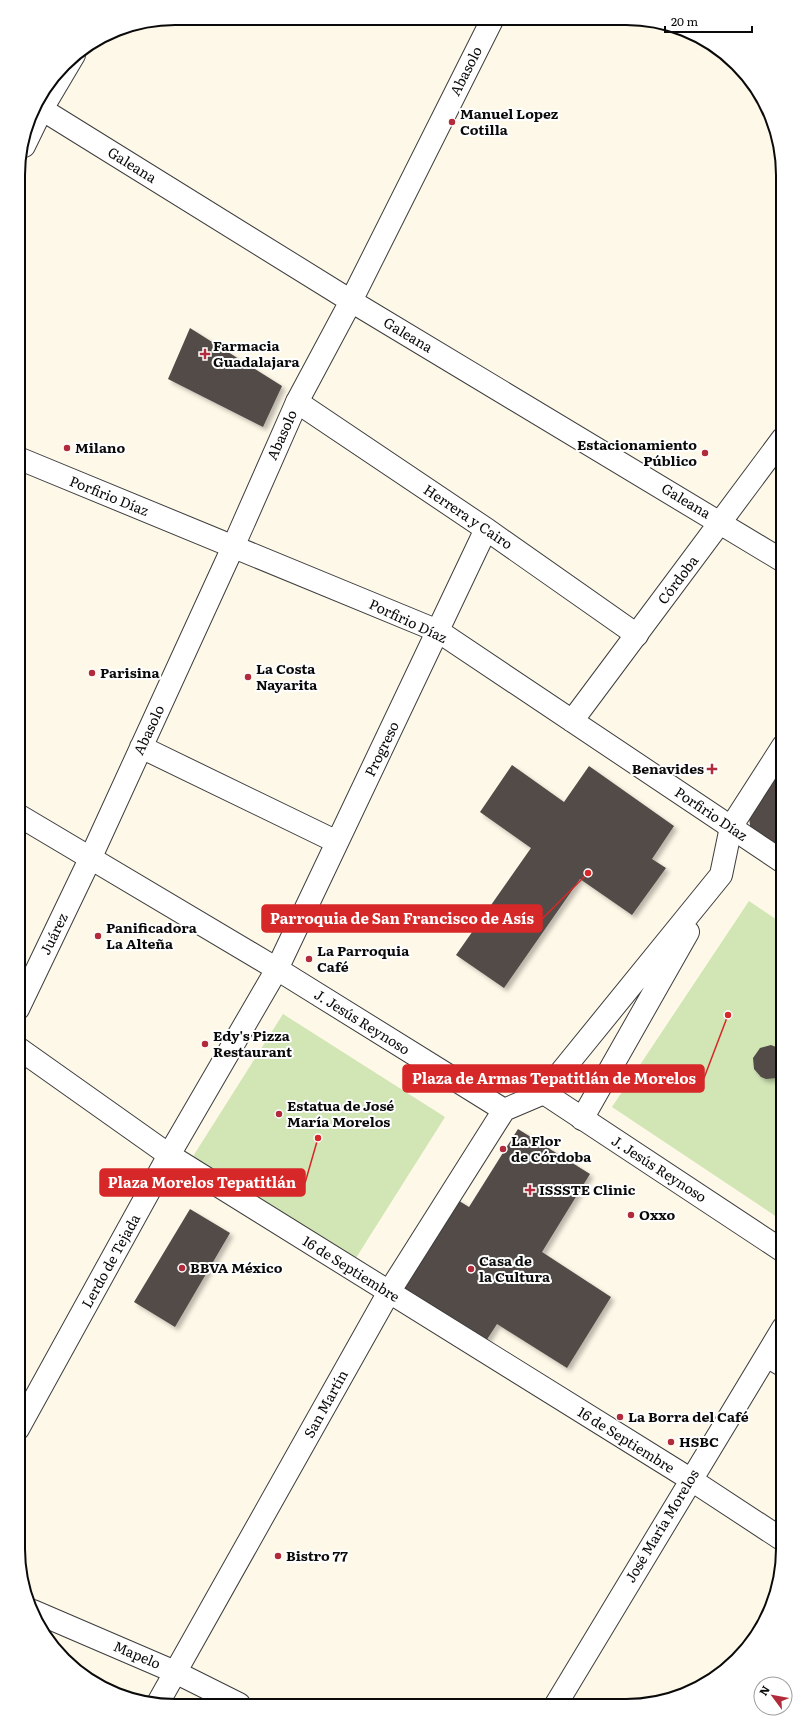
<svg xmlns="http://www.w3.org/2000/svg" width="801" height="1724" font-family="Literata,serif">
<defs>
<filter id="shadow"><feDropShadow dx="3.5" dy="3.5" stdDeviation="2" flood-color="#0004"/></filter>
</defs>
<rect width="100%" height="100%" fill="#fef8e8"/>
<path fill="#d1e5b5" d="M 749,901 L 783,924 L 783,1221 L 612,1107 Z
M 283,1014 L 445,1117 L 354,1261 L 192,1158 Z"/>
<path fill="#524b47" filter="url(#shadow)" d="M 190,328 L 282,386 L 263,427 L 168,379 Z
M 783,762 L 783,853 L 751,833 L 748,810 Z
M 512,765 L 564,802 L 589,766 L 674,826 L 652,859 L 666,868 L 632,915 L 580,879 L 504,988 L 456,955 L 531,848 L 480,812 Z
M 771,1045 L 776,1047 L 783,1052 L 783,1073 L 777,1078 L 766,1079 L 761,1077 L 754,1069 L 753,1058 L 760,1048 Z
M 518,1129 L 590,1174 L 542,1252 L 611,1297 L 567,1368 L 497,1324 L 486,1341 L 400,1287 L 456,1199 L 469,1207 Z
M 190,1209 L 230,1233 L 175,1327 L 134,1302 Z"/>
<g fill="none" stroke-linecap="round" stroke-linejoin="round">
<defs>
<path id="service" d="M 765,1357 L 783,1368"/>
<path id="pedestrian" d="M 297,402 L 486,529 L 637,635
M 141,747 L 337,842
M 90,859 L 233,547
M 277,969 L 486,529"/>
<path id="minor" d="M 35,105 L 351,301 L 783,561
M 24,146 L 42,109 L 74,55
M 18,458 L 438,631 L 783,862
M 233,547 L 297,402 L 351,301 L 492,20
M 572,721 L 783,438
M 18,815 L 277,969 L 504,1110
M 18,1009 L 90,859
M 18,1048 L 169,1155 L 690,1479 L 783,1540
M 544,1093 L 783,1251
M 18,1429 L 169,1155 L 277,969
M 33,1611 L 175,1672 L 239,1704"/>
<path id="tertiary" d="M 582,1119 L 688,932
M 158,1703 L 389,1292 L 504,1110 L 544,1093 L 721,875 L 731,827 L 783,746
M 555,1706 L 783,1328"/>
</defs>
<use href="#service" stroke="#3d3d3d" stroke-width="20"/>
<use href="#pedestrian" stroke="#3d3d3d" stroke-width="24"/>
<use href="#minor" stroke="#3d3d3d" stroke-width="24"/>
<use href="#tertiary" stroke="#3d3d3d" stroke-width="24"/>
<use href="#service" stroke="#fff" stroke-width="18"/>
<use href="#pedestrian" stroke="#fff" stroke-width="22"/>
<use href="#minor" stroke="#fff" stroke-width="22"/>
<use href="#tertiary" stroke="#fff" stroke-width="22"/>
</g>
<g fill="#b12b3a" stroke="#fff" stroke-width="1.5">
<circle cx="452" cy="122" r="4"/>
<path d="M203 348h4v4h4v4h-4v4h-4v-4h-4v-4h4z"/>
<circle cx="67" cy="448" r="4"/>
<circle cx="705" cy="453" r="4"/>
<circle cx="92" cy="673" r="4"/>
<circle cx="248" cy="677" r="4"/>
<path d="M710 763h4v4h4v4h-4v4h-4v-4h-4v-4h4z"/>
<circle cx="98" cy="936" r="4"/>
<circle cx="309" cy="959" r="4"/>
<circle cx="205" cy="1044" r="4"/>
<circle cx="279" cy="1114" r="4"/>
<circle cx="503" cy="1149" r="4"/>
<path d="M528 1184h4v4h4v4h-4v4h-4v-4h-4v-4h4z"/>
<circle cx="631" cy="1215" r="4"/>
<circle cx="182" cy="1268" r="4"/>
<circle cx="471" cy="1269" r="4"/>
<circle cx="620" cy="1417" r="4"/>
<circle cx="671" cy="1442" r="4"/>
<circle cx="278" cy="1556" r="4"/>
</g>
<g text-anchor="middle" stroke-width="4" stroke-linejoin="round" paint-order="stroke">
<g font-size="14" fill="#0a0a0a" stroke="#fff">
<text transform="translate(466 71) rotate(-63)" y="5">Abasolo</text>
<text transform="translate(132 165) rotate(32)" y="5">Galeana</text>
<text transform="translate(408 335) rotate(31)" y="5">Galeana</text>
<text transform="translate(282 435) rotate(-66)" y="5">Abasolo</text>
<text transform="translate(109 496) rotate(22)" y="5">Porfirio Díaz</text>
<text transform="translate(686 501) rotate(31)" y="5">Galeana</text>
<text transform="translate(468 517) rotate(34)" y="5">Herrera y Cairo</text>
<text transform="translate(678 580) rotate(-53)" y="5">Córdoba</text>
<text transform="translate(408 621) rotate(25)" y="5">Porfirio Díaz</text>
<text transform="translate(149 730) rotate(-65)" y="5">Abasolo</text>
<text transform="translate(382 749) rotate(-64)" y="5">Progreso</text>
<text transform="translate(711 814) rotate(34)" y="5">Porfirio Díaz</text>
<text transform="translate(54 934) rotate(-64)" y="5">Juárez</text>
<text transform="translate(362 1022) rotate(32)" y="5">J. Jesús Reynoso</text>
<text transform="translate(659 1169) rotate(33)" y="5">J. Jesús Reynoso</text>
<text transform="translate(111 1261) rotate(-61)" y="5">Lerdo de Tejada</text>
<text transform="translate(351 1269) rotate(32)" y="5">16 de Septiembre</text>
<text transform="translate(326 1404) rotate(-61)" y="5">San Martín</text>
<text transform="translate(626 1440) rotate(32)" y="5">16 de Septiembre</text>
<text transform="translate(662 1526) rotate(-59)" y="5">José María Morelos</text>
<text transform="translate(137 1655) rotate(23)" y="5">Mapelo</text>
</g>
<g font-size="14" font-weight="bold" fill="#0a0a0a" stroke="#fff" text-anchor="start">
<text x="460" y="119">Manuel Lopez<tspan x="460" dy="16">Cotilla</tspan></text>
<text x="213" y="351">Farmacia<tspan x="213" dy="16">Guadalajara</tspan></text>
<text x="697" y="450" text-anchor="end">Estacionamiento<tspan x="697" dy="16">Público</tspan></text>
<text x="75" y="453">Milano</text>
<text x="256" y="674">La Costa<tspan x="256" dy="16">Nayarita</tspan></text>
<text x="100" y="678">Parisina</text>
<text x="704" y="774" text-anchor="end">Benavides</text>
<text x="106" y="933">Panificadora<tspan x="106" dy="16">La Alteña</tspan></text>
<text x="317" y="956">La Parroquia<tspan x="317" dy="16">Café</tspan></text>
<text x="213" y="1041">Edy's Pizza<tspan x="213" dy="16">Restaurant</tspan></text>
<text x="287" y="1111">Estatua de José<tspan x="287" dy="16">María Morelos</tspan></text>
<text x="511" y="1146">La Flor<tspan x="511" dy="16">de Córdoba</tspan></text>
<text x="539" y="1195">ISSSTE Clinic</text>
<text x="639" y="1220">Oxxo</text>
<text x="479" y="1266">Casa de<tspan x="479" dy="16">la Cultura</tspan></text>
<text x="190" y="1273">BBVA México</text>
<text x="628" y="1422">La Borra del Café</text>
<text x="679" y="1447">HSBC</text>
<text x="286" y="1561">Bistro 77</text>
</g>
</g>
<path d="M0 0H801V1724H0ZM175 25H626A150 150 0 0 1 776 175V1549A150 150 0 0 1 626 1699H175A150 150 0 0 1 25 1549V175A150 150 0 0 1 175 25Z" fill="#fff" fill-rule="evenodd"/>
<path fill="none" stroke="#0a0a0a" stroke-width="2" d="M175 25H626A150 150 0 0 1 776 175V1549A150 150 0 0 1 626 1699H175A150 150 0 0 1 25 1549V175A150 150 0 0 1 175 25Z"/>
<path fill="none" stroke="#d62828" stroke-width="1.5" d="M588 873L542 919M728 1015L704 1078M318 1138L305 1183"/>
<g fill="#d62828" stroke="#fff" stroke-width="1.5">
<circle cx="588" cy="873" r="4"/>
<circle cx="728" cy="1015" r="4"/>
<circle cx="318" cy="1138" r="4"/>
</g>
<g fill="#d62828" stroke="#d62828" stroke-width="1.5">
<rect x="262" y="905" width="280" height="27" rx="4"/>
<rect x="403" y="1065" width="301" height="27" rx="4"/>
<rect x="100" y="1169" width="205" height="27" rx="4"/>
</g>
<g font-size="15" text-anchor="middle" font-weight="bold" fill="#fff">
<text x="402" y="924">Parroquia de San Francisco de Asís</text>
<text x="554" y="1084">Plaza de Armas Tepatitlán de Morelos</text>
<text x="202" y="1188">Plaza Morelos Tepatitlán</text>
</g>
<g transform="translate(773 1696) rotate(302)"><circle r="19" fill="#ffffff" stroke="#9d9d9d"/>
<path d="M0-3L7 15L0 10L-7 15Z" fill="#b12b3a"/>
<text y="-6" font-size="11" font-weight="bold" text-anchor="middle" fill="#0a0a0a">N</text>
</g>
<path d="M665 26v6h87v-6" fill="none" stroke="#0a0a0a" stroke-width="2"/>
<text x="671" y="26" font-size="12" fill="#0a0a0a" stroke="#ffffff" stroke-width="3" paint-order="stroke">20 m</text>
</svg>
